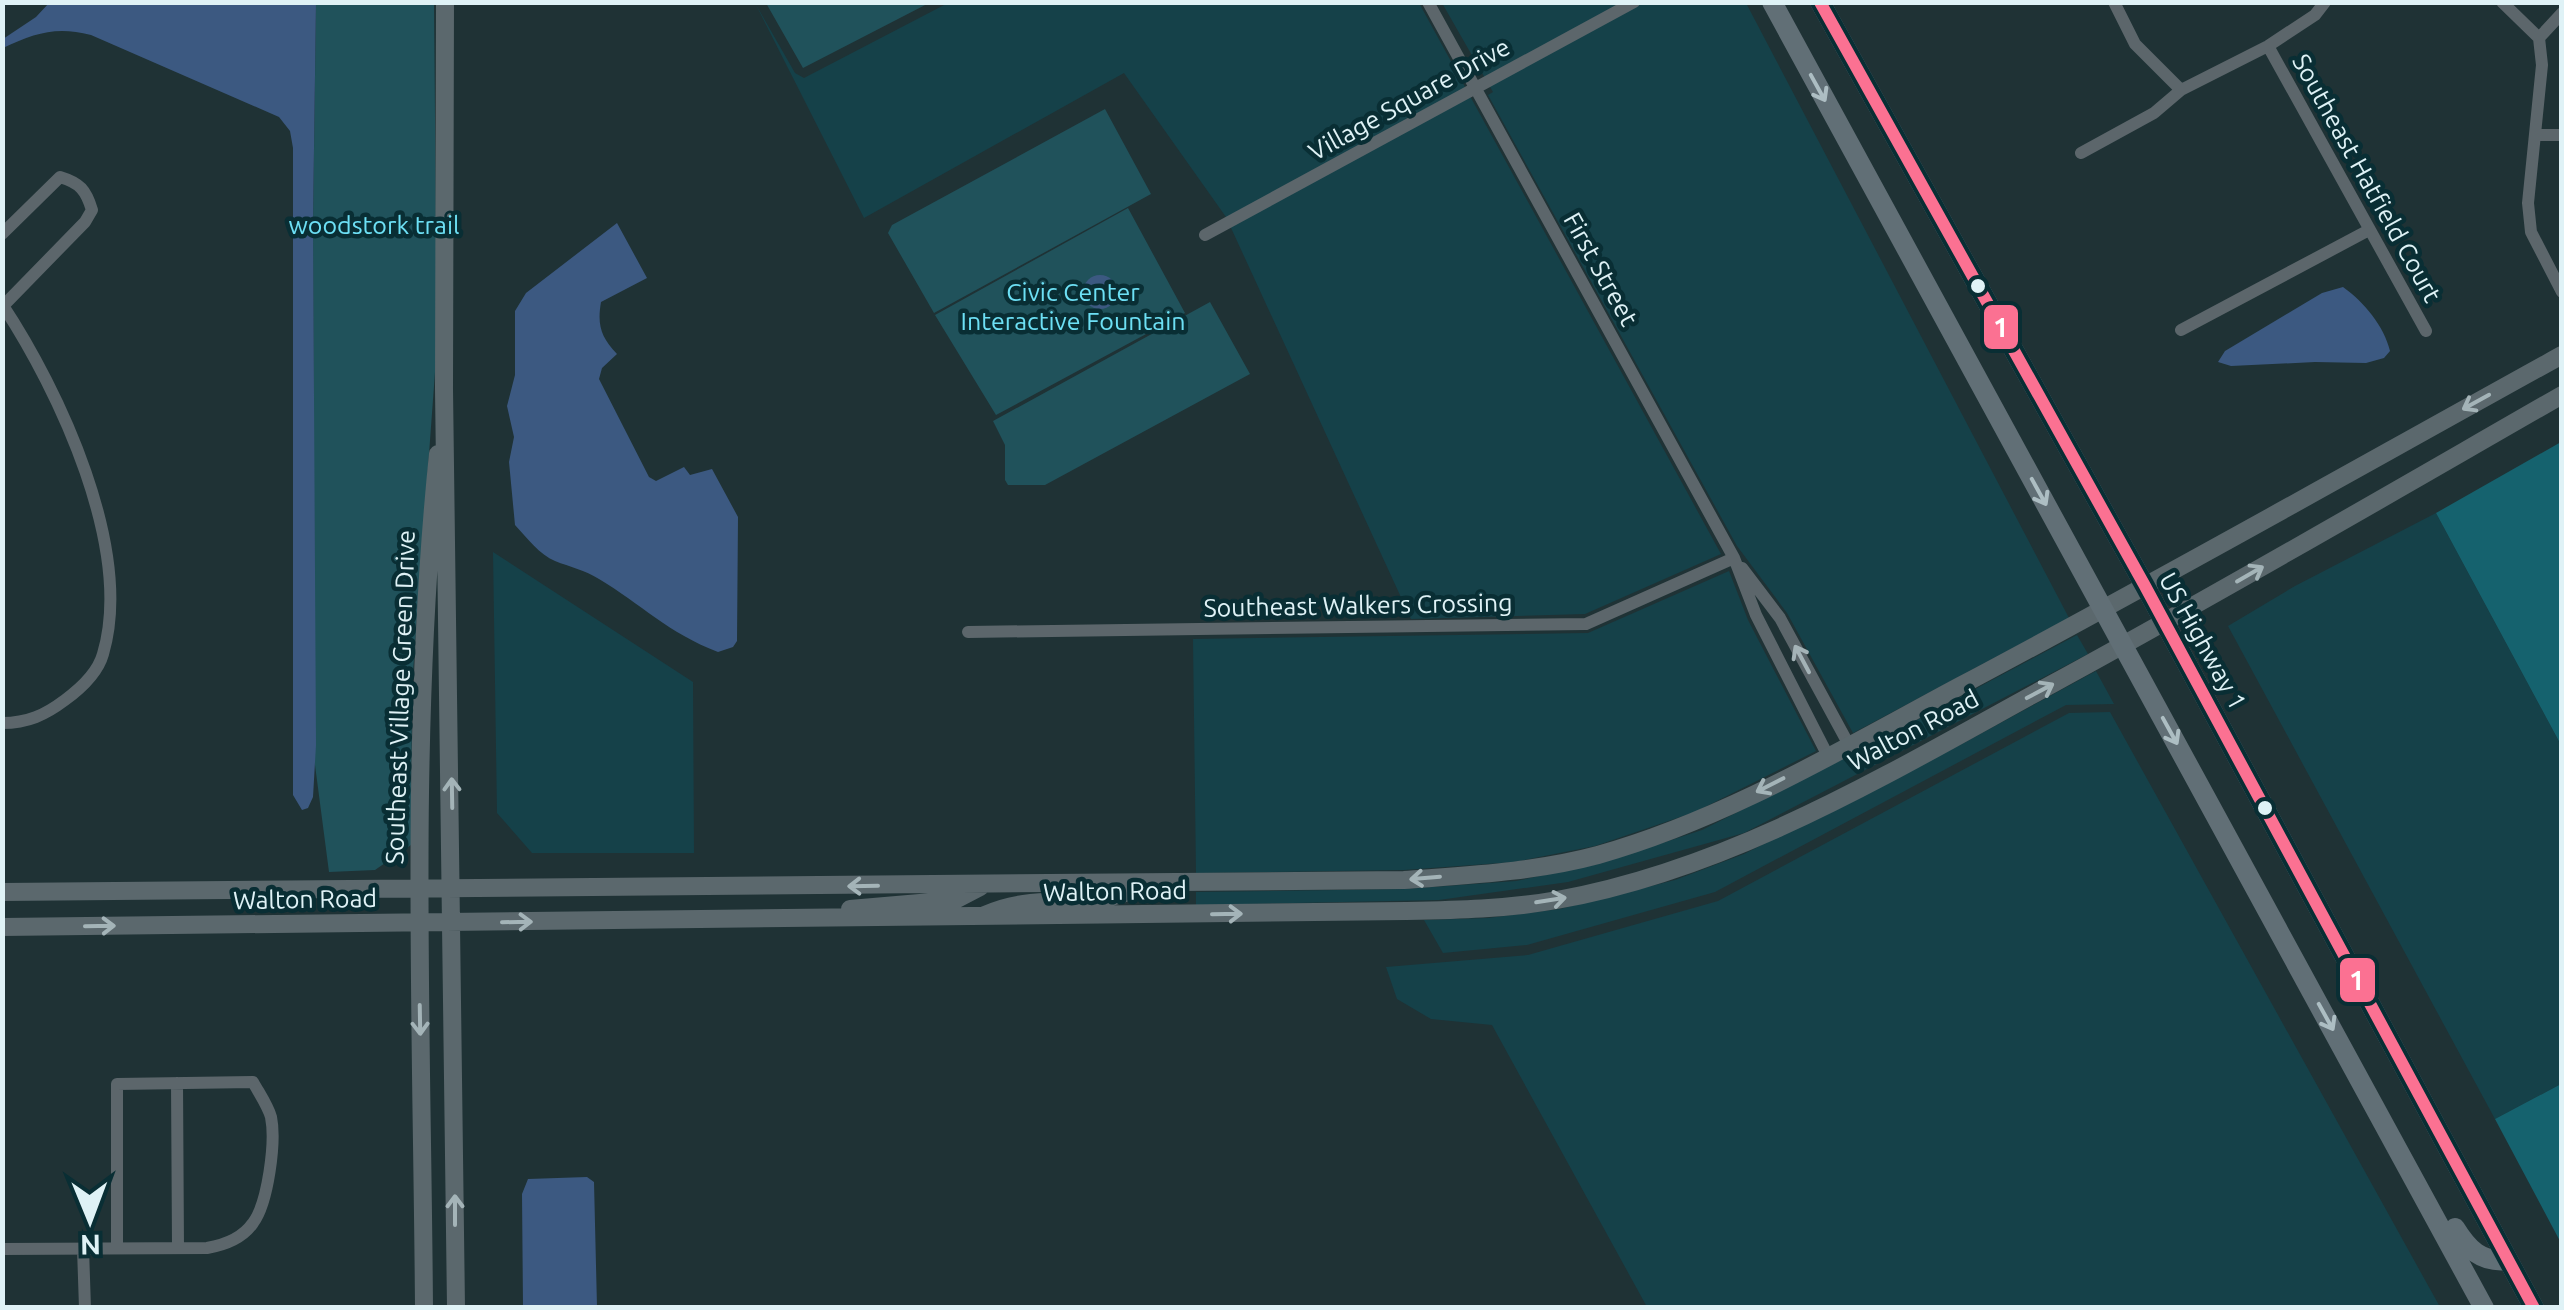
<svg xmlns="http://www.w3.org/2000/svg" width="2564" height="1310" font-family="Ubuntu,sans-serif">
<rect width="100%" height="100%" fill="#1f3235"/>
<path fill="#154149" d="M 755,3 L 795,73 L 804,78 L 948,3 L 1419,3 L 1721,554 L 1585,614 L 1411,619 L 1226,217 L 1124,73 L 864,218 Z
M 1442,3 L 1746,3 L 2069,618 L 1853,733 L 1787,613 L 1737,546 L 1488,95 L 1493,92 Z
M 2436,513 L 2561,745 L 2561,1084 L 2495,1119 L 2228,626 L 2295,586 Z
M 493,552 L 693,682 L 694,853 L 532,853 L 497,813 Z
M 1729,571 L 1748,620 L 1816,751 L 1695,812 L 1595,846 L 1514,862 L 1404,870 L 1196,873 L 1193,639 L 1588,633 Z
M 2077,635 L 2088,654 L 1744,833 L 1568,882 L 1439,900 L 1196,905 L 1196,892 L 1405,889 L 1516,881 L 1598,864 L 1702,830 L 1847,757 Z
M 2096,671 L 2114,704 L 2066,705 L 1715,892 L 1527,945 L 1443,953 L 1424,920 L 1488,918 L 1560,909 L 1675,880 L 1744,854 L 1960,745 Z
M 2110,712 L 2440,1307 L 1647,1307 L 1492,1025 L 1431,1019 L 1397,999 L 1386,967 L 1528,955 L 1718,901 L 2069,713 Z"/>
<path fill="#20525b" d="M 316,3 L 434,3 L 437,345 L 412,686 L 411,845 L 375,870 L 329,872 L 315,765 L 313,224 Z
M 766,3 L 929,3 L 803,68 Z
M 1105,109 L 1151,194 L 934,313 L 888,233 L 892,225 Z
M 1128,208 L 1185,313 L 996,415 L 935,315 Z
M 1210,302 L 1250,374 L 1045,485 L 1008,485 L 1005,480 L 1005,445 L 993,421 Z"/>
<path fill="#15626e" d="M 2561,442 L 2561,745 L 2436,513 Z
M 2561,1084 L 2561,1243 L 2495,1119 Z"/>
<path fill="#3c5981" d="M 49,3 L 316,3 L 313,221 L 316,745 L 313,797 L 308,808 L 302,810 L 293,795 L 293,148 L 290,131 L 279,117 L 91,35 C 56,26 35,33 3,48 L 3,39 L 36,17 Z
M 617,223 L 647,278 L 601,302 C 597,325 601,337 617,354 L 602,368 L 599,379 L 649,477 L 656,481 L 684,467 L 690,475 L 712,469 L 738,517 L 737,641 L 733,647 L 718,652 C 668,633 641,604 599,579 C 585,570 570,567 555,561 C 540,555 526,537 515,525 L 509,462 L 514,437 L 507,406 L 515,375 L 515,311 L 526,293 Z
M1083 292a17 17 0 1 1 34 0a17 17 0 1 1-34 0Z
M 2343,287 C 2364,302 2384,326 2390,351 L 2384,358 L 2366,363 L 2315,362 L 2231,366 L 2218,362 L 2225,351 L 2322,293 Z
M 587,1177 L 594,1182 L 597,1307 L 523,1307 L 522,1194 L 528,1179 Z"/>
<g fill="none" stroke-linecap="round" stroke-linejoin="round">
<path stroke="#5c666b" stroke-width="12" d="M 1428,2 L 1734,558 L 1756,615 L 1828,756
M 2114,2 L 2135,44 L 2181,90
M 2502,2 L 2539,38 L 2542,65 L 2528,203 L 2531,232 L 2562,292
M 2539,38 L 2562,13
M 2268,46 L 2426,331
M 2535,135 L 2562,135
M 2081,153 L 2154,113 L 2181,90 L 2268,46 L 2315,15 L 2325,2
M 2,234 L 60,177 C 80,183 86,190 92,210 L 85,222 L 4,305
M 1205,235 L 1634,2
M 2,304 C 59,390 134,549 103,654 C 98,672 80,689 65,700 C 45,715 28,723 2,723
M 2181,330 L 2369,230
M 1742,568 L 1780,618 L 1849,745
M 968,632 L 1586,624 L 1734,558
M 177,1083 L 178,1248
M 83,1248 L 85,1308
M 2,1249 L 207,1248 C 225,1245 242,1239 253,1223 C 268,1203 276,1142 271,1117 C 268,1106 259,1093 253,1082 L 117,1084 L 117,1248"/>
<path stroke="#5b686d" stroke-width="18" d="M 445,2 L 444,389 L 456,1308
M 2,892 L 1404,880 C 1469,875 1535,872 1598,855 C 1726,819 1844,748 1960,686 C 2162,579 2361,466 2562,355
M 850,909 L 955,900 L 980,887
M 985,915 C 1038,890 1092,913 1143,885
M 2,927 L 1406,911 C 1456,910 1507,909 1557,900 C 1736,868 1896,769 2054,683 C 2225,590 2393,492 2562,395
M 424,1308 C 422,1023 409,738 438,454"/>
<path stroke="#616f76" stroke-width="20" d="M 1772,2 L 2484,1308
M 1820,2 L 2145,586 L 2534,1308
M 2455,1228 C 2468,1249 2481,1263 2508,1260"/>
<defs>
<path id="bus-1" d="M 1820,2 L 2145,586 L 2534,1308"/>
</defs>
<use href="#bus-1" stroke="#092e34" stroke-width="20"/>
<use href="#bus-1" stroke="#fb7192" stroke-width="12"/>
</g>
<defs><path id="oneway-shaft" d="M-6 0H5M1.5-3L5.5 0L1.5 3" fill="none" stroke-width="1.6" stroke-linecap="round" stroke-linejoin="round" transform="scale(2.5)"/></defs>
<g stroke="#adbec3">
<use href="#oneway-shaft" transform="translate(1818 88) rotate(61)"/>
<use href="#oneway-shaft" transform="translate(2039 492) rotate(61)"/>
<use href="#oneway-shaft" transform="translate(2170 731) rotate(61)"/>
<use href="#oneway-shaft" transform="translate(2326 1017) rotate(61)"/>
</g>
<g stroke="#a4b4b8">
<use href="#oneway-shaft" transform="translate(2476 402) rotate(151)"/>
<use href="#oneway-shaft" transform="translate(2250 574) rotate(-30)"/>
<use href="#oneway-shaft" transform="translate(2040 691) rotate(-28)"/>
<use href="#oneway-shaft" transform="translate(1770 785) rotate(153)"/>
<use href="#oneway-shaft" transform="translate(452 793) rotate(-91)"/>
<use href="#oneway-shaft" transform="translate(1425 878) rotate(175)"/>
<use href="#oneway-shaft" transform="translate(863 886) rotate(179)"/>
<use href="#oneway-shaft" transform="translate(1551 900) rotate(-9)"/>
<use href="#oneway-shaft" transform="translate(1227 914) rotate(-1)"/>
<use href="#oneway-shaft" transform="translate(517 922) rotate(-1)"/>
<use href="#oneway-shaft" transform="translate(100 926) rotate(-1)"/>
<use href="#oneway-shaft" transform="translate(420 1020) rotate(89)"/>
<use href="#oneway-shaft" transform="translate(455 1210) rotate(-90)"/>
</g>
<use stroke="#a4b3b7" href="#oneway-shaft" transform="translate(1802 659) rotate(-118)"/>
<g fill="#dff2f6" stroke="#092e34" stroke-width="4">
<circle cx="1978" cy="286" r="9"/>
<circle cx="2265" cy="808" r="9"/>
</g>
<g text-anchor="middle" stroke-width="9" stroke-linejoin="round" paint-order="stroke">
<g font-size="25" fill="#dff2f6" stroke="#092e34">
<text transform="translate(1409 99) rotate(-29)" y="9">Village Square Drive</text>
<text transform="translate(2367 178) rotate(61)" y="9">Southeast Hatfield Court</text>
<text transform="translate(1601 269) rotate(61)" y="9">First Street</text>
<text transform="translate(1358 605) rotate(-1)" y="9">Southeast Walkers Crossing</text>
<text transform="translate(2203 641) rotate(61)" y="9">US Highway 1</text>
<text transform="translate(400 697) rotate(-88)" y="9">Southeast Village Green Drive</text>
<text transform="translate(1913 730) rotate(-28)" y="9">Walton Road</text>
<text transform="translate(1115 891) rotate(-1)" y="9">Walton Road</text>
<text transform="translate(305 899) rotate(-1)" y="9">Walton Road</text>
</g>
<g font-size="25" fill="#6de0f5" stroke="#092e34">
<text x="374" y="234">woodstork trail</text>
<text x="1073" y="301">Civic Center<tspan x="1073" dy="29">Interactive Fountain</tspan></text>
</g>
</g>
<g stroke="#092e34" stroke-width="4">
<rect x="1982" y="303" width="38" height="48" rx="10" fill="#fb7192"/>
<rect x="2338" y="956" width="39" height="48" rx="10" fill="#fb7192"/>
</g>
<g font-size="28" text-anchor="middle" font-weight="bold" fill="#fff">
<text x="2001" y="337">1</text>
<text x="2357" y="990">1</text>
</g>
<rect width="2564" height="1310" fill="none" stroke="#dff2f6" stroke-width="10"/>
<g transform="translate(90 1220) rotate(179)" stroke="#092e34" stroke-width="8" paint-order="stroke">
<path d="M0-8L18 38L0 25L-18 38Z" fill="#dff2f6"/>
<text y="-15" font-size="28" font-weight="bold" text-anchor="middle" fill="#dff2f6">N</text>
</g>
</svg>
